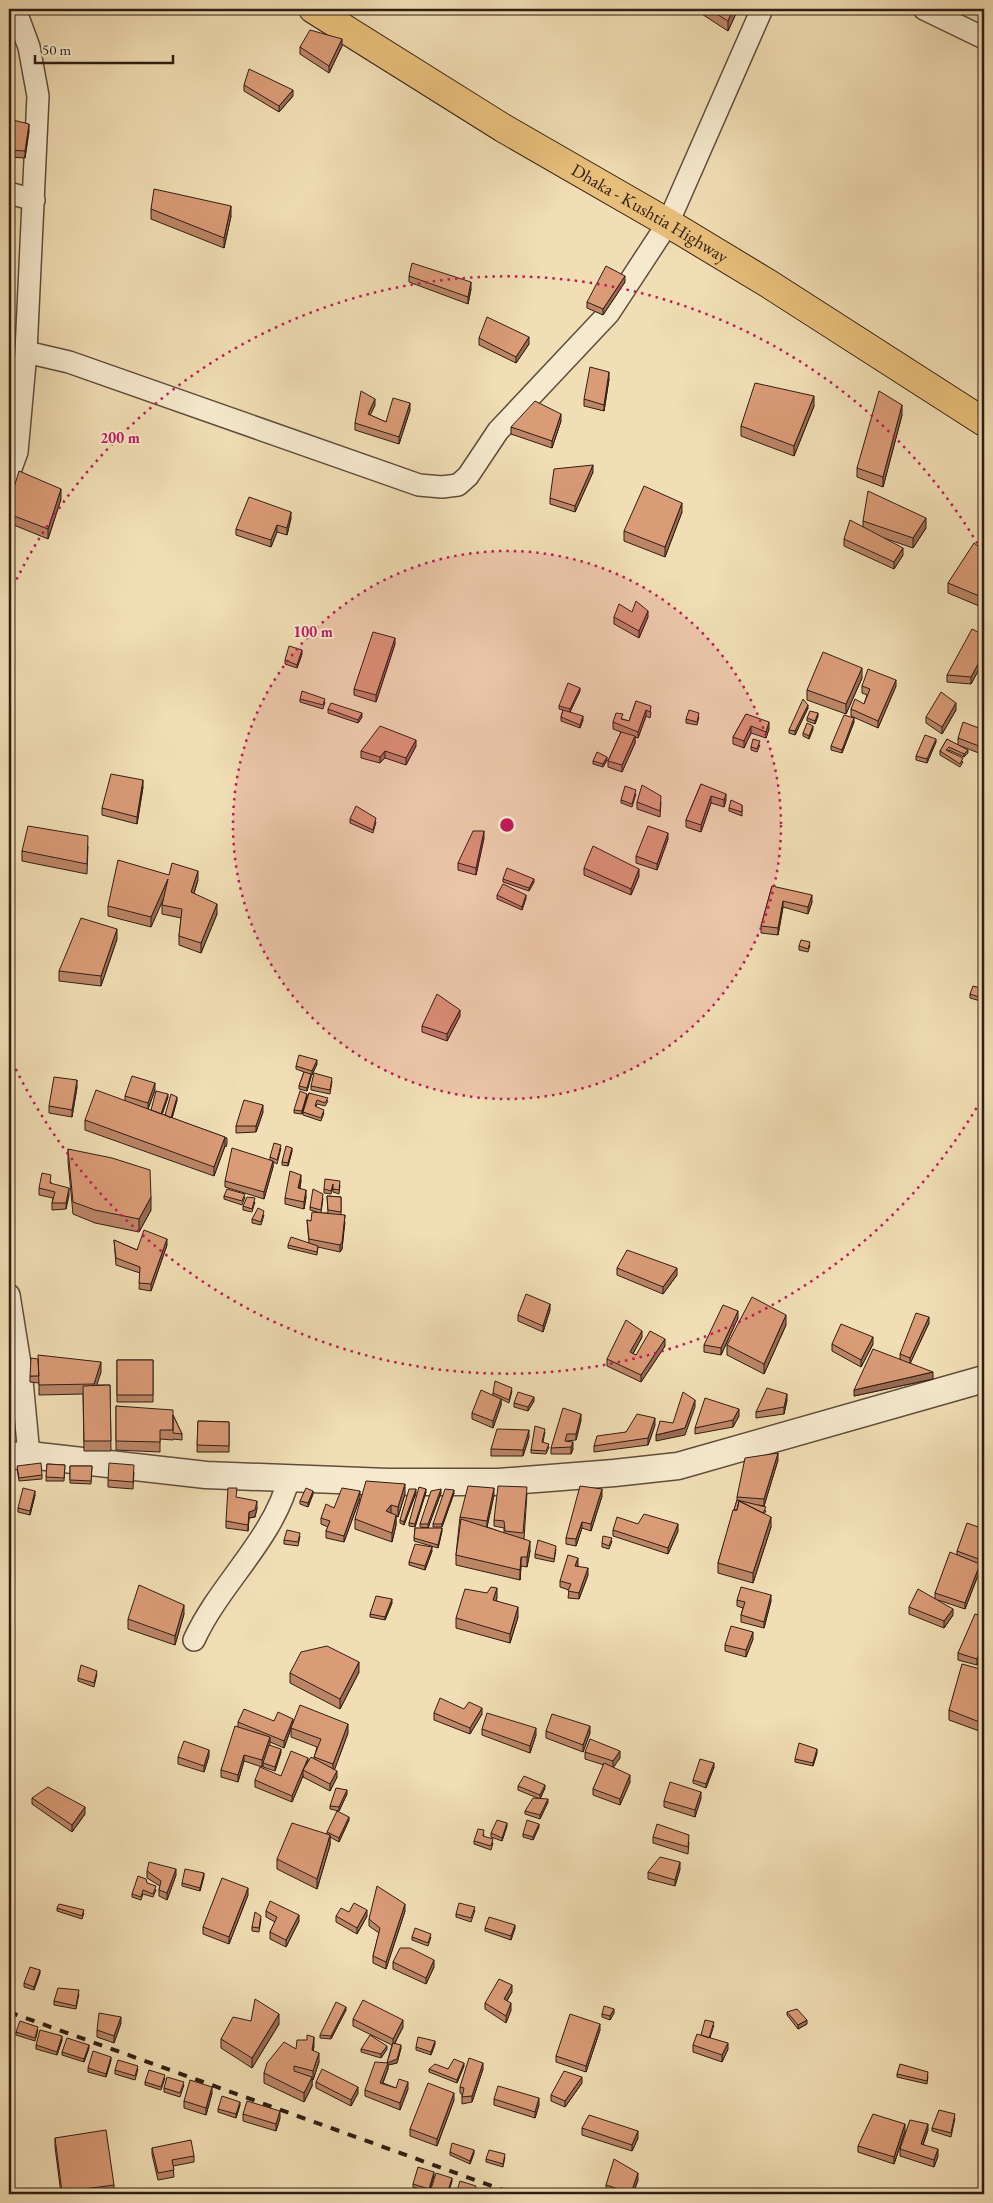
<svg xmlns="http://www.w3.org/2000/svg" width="993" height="2203" font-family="'EB Garamond',serif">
<rect width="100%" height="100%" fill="#f1deb4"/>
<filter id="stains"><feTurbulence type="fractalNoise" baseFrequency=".004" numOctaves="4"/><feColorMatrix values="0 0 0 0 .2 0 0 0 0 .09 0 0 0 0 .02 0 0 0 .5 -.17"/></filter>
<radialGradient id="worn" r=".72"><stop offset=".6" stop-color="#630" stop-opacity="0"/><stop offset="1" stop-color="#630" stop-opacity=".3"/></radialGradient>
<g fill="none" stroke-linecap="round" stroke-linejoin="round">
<defs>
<path id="minor" d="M 15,9 L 29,47 L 38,96 L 26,352 L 69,362 L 419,485 L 442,487 L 458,485 L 468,476 L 498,431 L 609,313 L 668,223 L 762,9
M 924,9 L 984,38
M 9,193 L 34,200
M 9,474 L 17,452 L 26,352
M 9,1295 L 21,1370 L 29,1455
M 194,1640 C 220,1583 273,1540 289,1478"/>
<path id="tertiary" d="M 9,1456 L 29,1455 L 206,1475 L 388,1482 L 499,1482 L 614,1473 L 678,1466 L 984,1379"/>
<g id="primary">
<path id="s1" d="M 313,9 L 503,128 L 668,223 L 769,284 L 984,422"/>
</g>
</defs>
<use href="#minor" stroke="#604d3d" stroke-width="24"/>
<use href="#tertiary" stroke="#604d3d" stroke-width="29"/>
<use href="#primary" stroke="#2f1d15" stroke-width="30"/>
<use href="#minor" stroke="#f6eace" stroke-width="21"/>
<use href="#tertiary" stroke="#f6eace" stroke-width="26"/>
<use href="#primary" stroke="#e8bf7a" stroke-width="28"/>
<path stroke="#2f1d15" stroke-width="4" stroke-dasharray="9 9" stroke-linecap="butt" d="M 9,2012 L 514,2194"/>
</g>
<path fill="#bb8566" stroke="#2f1d15" d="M 694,9 L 738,9 L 728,31 Z
M 342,46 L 329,73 L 300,54 L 300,47 Z
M 244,85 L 293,96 L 279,112 L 244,91 Z
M 9,119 L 29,131 L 25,158 L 9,157 Z
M 151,209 L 231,216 L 224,248 L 151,219 Z
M 409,276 L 471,289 L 468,304 L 409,282 Z
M 625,282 L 603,315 L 587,308 L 587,302 Z
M 479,338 L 529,344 L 516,363 L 479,345 Z
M 609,379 L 604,411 L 584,406 L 584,399 Z
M 375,405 L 370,415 L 386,422 L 410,410 L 399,444 L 355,430 L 355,423 Z
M 814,406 L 794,456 L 741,436 L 741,426 Z
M 902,415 L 883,487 L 857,477 L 857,468 Z
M 561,421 L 552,448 L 511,434 L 511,427 Z
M 593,472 L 575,512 L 550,504 L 550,498 Z
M 61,499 L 48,539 L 9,523 L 9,504 Z
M 682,512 L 665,557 L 624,541 L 624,531 Z
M 291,518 L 287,535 L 277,532 L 271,547 L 236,535 L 236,529 Z
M 863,521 L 926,528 L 913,548 L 884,538 L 903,555 L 894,569 L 844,546 L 844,539 L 863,527 Z
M 984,551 L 984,608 L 948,593 L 948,583 Z
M 632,612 L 648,617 L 639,638 L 614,624 L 614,617 Z
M 984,635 L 984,660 L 971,684 L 947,682 L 947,675 Z
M 395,644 L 376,702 L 354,695 L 354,689 Z
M 302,654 L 297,668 L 285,664 L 285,660 Z
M 862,678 L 846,714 L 807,700 L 807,690 Z
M 862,686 L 896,686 L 878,728 L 851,716 L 851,709 L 864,704 L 867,695 L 862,693 Z
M 984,687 L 984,703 L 979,702 L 979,696 Z
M 580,691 L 570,712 L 583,720 L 580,728 L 561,721 L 561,717 L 563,710 L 559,709 L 559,706 Z
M 300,699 L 325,702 L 323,709 L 300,702 Z
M 636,701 L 651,712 L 650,718 L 646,716 L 638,738 L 635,737 L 635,743 L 622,772 L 608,767 L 608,761 L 621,732 L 613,729 L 613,722 L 623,719 L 629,721 Z
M 808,708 L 795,735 L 789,733 L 789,730 Z
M 328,709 L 362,717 L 358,723 L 328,713 Z
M 956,710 L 942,734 L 926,723 L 926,717 Z
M 746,714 L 769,729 L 766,738 L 751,733 L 744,748 L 733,744 L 733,737 Z
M 818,716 L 815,724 L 807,721 L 807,718 Z
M 699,717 L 697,725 L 686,723 L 686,719 Z
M 854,722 L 842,753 L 831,750 L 831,746 Z
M 813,729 L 809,739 L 803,736 L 803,733 Z
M 984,730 L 984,755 L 958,745 L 958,738 Z
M 947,739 L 968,753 L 964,757 L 949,750 L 948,751 L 963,762 L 960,767 L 940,755 L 940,751 Z
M 936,742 L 927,763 L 916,760 L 916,756 Z
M 760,745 L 757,752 L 751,750 L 751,747 Z
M 416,746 L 406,765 L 385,758 L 380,763 L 361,758 L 361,751 Z
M 607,760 L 603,767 L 593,764 L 593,761 Z
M 701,784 L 726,800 L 724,807 L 711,803 L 701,832 L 686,827 L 686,820 Z
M 143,787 L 137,824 L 102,815 L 102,808 Z
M 636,794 L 632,807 L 621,803 L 621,800 Z
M 637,802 L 661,802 L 660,817 L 637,809 Z
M 742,805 L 742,816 L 729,811 L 729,808 Z
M 350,819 L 376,822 L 373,833 L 350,823 Z
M 484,838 L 476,875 L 458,870 L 458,863 Z
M 668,839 L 657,870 L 636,863 L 636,856 Z
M 88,846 L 87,874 L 22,861 L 22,851 Z
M 584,868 L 639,876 L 631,895 L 584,875 Z
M 169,875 L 198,880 L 194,893 L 217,914 L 201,953 L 179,945 L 179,936 L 181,918 L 162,914 L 162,901 L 151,927 L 108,916 L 108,906 Z
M 503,879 L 534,882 L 529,891 L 503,882 Z
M 772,886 L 812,902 L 808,914 L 783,907 L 778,935 L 761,933 L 761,926 Z
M 497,895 L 526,898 L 522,910 L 497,899 Z
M 117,939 L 101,986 L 59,981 L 59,971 Z
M 810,945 L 808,952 L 799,950 L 799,946 Z
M 984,989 L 984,1002 L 970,998 L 970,994 Z
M 460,1016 L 447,1041 L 422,1032 L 422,1026 Z
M 317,1064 L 312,1075 L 311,1074 L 311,1077 L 307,1091 L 299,1089 L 299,1086 L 304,1072 L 296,1069 L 296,1066 Z
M 332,1081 L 330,1094 L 311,1090 L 311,1086 Z
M 77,1087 L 72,1117 L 49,1113 L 49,1106 Z
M 155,1090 L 148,1109 L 151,1110 L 168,1097 L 162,1114 L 165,1115 L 177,1100 L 172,1118 L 227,1138 L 227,1144 L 226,1147 L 225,1146 L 214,1176 L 85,1130 L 85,1120 L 125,1101 L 125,1096 Z
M 309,1093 L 328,1101 L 325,1106 L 317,1104 L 316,1107 L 324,1113 L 321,1121 L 303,1115 L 303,1112 Z
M 307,1097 L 302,1114 L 294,1113 L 294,1110 Z
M 263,1112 L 256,1132 L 236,1133 L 236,1126 Z
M 281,1148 L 277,1164 L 273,1162 L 273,1167 L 264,1199 L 225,1187 L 225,1181 L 270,1160 L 270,1157 Z
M 68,1149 L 151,1210 L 139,1232 L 95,1223 L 73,1214 L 68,1162 Z
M 292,1151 L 288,1166 L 282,1165 L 282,1162 Z
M 301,1181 L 300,1188 L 306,1197 L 304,1209 L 285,1204 L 285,1198 Z
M 51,1182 L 51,1184 L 69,1195 L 66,1209 L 52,1210 L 52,1203 L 53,1198 L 39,1195 L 39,1188 Z
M 340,1185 L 339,1194 L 333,1192 L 333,1187 L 331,1194 L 324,1193 L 324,1189 Z
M 224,1196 L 245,1197 L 242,1205 L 224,1199 Z
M 327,1196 L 341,1197 L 341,1215 L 345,1222 L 342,1249 L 340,1252 L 318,1247 L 317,1255 L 288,1248 L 288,1245 L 309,1243 L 307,1220 L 311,1221 L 317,1212 L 310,1210 L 310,1207 L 323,1198 L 321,1213 L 328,1213 Z
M 255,1202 L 252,1212 L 243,1210 L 243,1206 Z
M 264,1215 L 261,1225 L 252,1223 L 252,1219 Z
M 114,1240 L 137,1250 L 167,1245 L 151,1291 L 139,1289 L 140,1273 L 116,1265 Z
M 617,1268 L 677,1275 L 663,1294 L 617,1275 Z
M 550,1310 L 543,1332 L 518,1321 L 518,1315 Z
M 738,1318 L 721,1355 L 704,1352 L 704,1345 Z
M 929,1323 L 910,1363 L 933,1379 L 854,1396 L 900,1360 L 900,1354 Z
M 786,1325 L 764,1374 L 727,1355 L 727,1345 Z
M 642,1337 L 633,1354 L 636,1355 L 665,1346 L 641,1382 L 607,1366 L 607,1359 Z
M 832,1344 L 873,1344 L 861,1367 L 832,1351 Z
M 117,1360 L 153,1360 L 153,1402 L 117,1402 Z
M 101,1372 L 96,1385 L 110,1385 L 111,1451 L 84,1451 L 83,1394 L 39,1395 L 39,1383 L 30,1382 L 30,1376 Z
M 512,1391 L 509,1403 L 501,1399 L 501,1405 L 493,1428 L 472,1419 L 472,1413 L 493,1395 L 493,1393 Z
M 787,1400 L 784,1414 L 756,1418 L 756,1412 Z
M 534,1401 L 528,1411 L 514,1407 L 514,1403 Z
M 116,1406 L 173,1415 L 182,1434 L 182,1440 L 173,1439 L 173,1440 L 160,1439 L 160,1452 L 116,1450 Z
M 739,1416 L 733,1427 L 695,1434 L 695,1428 Z
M 581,1420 L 576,1440 L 567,1441 L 573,1449 L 571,1454 L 551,1454 L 551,1448 Z
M 198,1421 L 229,1422 L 229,1452 L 197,1452 Z
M 655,1425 L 648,1445 L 594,1452 L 594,1446 L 626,1432 Z
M 545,1432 L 543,1442 L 549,1447 L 546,1454 L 531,1453 L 531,1450 Z
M 529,1437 L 523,1456 L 491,1456 L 491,1449 Z
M 778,1460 L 764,1506 L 758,1505 L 766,1511 L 764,1514 L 771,1527 L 753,1583 L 718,1573 L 718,1563 L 737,1500 L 737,1497 Z
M 47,1464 L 65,1465 L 64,1481 L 46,1481 Z
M 70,1466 L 92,1466 L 91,1484 L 70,1483 Z
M 17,1469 L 42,1475 L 42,1479 L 19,1481 Z
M 134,1472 L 133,1489 L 108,1487 L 108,1480 Z
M 426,1492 L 415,1527 L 409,1526 L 409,1523 Z
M 416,1493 L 404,1525 L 400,1523 L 400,1520 Z
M 441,1493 L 428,1528 L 420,1527 L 420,1524 Z
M 454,1493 L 442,1527 L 433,1527 L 433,1524 Z
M 527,1493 L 524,1539 L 530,1551 L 527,1567 L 521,1566 L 520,1580 L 456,1565 L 456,1555 L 460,1517 L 494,1495 L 487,1527 L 504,1533 L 504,1528 L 494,1526 L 494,1520 Z
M 313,1494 L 308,1507 L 300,1504 L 300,1501 Z
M 405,1494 L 398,1517 L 396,1516 L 396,1525 L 392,1542 L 355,1529 L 355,1519 Z
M 35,1495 L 30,1515 L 18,1512 L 18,1508 Z
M 602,1496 L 591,1531 L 582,1528 L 576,1546 L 566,1544 L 566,1538 Z
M 360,1498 L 344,1542 L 326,1538 L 326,1531 L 328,1527 L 321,1524 L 321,1518 L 334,1508 Z
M 257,1508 L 255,1517 L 249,1518 L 248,1531 L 226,1528 L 226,1521 Z
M 638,1524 L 678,1531 L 668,1554 L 613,1536 L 613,1530 Z
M 415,1528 L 442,1531 L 438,1548 L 414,1541 Z
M 984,1529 L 984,1567 L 980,1566 L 980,1570 L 965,1609 L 938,1600 L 953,1615 L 944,1628 L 909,1614 L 909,1607 L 935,1599 L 935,1593 L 957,1555 L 957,1551 Z
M 300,1536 L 298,1546 L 284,1544 L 284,1540 Z
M 612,1541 L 609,1549 L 602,1547 L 602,1543 Z
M 556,1549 L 554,1562 L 535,1558 L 535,1554 Z
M 432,1551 L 425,1570 L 409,1565 L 409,1562 Z
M 578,1565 L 577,1567 L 588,1575 L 579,1599 L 568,1598 L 569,1590 L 560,1587 L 560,1581 Z
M 497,1598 L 496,1600 L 518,1617 L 510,1643 L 456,1628 L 456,1618 Z
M 737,1600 L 771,1601 L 764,1628 L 741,1622 L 741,1615 L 743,1608 L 737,1606 Z
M 392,1603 L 385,1620 L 370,1617 L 370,1614 Z
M 184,1614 L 175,1645 L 128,1629 L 128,1619 Z
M 984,1614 L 984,1650 L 977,1665 L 958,1660 L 958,1653 Z
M 753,1639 L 746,1657 L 725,1651 L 725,1645 Z
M 984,1670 L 982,1732 L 949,1720 L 949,1710 Z
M 359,1672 L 340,1709 L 290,1683 L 290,1673 Z
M 97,1674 L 94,1687 L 78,1681 L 78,1678 Z
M 434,1713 L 482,1714 L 470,1734 L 434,1720 Z
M 274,1721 L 293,1723 L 348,1733 L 334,1769 L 337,1777 L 330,1791 L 303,1777 L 303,1776 L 292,1802 L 255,1787 L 255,1780 L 281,1776 L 314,1758 L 317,1747 L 291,1737 L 291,1729 L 284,1748 L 270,1742 L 269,1745 L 281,1752 L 275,1771 L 263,1767 L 263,1765 L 262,1767 L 244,1761 L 238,1782 L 221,1777 L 221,1770 L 238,1727 L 238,1722 Z
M 482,1729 L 536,1735 L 530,1753 L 482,1735 Z
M 546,1731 L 590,1733 L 583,1752 L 546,1738 Z
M 585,1752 L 620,1758 L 613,1767 L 630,1782 L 620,1805 L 593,1795 L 593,1789 L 604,1765 L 585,1759 Z
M 817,1753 L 813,1766 L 795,1762 L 795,1759 Z
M 209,1756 L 204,1772 L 178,1764 L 178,1757 Z
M 714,1767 L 706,1788 L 693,1783 L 693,1780 Z
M 518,1786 L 545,1788 L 540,1799 L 548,1802 L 540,1819 L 525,1814 L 525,1811 L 540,1799 L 518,1790 Z
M 347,1794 L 339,1811 L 330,1809 L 330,1806 Z
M 32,1798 L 85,1814 L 72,1832 L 32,1804 Z
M 701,1798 L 695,1817 L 664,1807 L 664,1801 Z
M 349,1820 L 339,1842 L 330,1837 L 330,1845 L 317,1889 L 277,1869 L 277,1859 L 327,1834 L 327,1832 Z
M 507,1826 L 502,1841 L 491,1837 L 491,1833 Z
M 539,1827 L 533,1840 L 523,1837 L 523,1834 Z
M 484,1834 L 483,1837 L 493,1843 L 491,1850 L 474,1844 L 474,1841 Z
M 653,1837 L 689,1842 L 688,1854 L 653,1843 Z
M 680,1869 L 675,1886 L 648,1879 L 648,1872 Z
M 147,1871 L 176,1875 L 167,1900 L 159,1896 L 159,1890 L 160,1886 L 147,1878 Z
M 204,1876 L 200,1891 L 182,1886 L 182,1883 Z
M 147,1883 L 156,1890 L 153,1897 L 143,1894 L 141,1900 L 132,1897 L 132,1894 Z
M 248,1895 L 229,1944 L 203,1934 L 203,1927 Z
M 57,1908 L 84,1913 L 82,1919 L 57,1911 Z
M 475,1910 L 471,1922 L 456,1917 L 456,1914 Z
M 266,1911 L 299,1921 L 286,1947 L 270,1939 L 270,1932 L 275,1922 L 266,1917 Z
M 405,1911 L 386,1969 L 373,1963 L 373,1956 L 379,1933 L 369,1926 L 369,1919 Z
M 349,1912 L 367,1916 L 357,1934 L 336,1922 L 336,1916 Z
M 261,1919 L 259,1932 L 252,1931 L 252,1927 Z
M 485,1928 L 515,1928 L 511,1940 L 485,1931 Z
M 412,1937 L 431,1937 L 428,1946 L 412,1940 Z
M 393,1962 L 434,1967 L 426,1984 L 393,1969 Z
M 40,1973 L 34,1990 L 24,1987 L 24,1983 Z
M 512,1992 L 507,2001 L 511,2010 L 506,2023 L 485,2009 L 485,2003 Z
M 79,1994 L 76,2009 L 54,2005 L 54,2001 Z
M 346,2010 L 331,2039 L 320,2038 L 320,2035 Z
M 787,2012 L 807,2024 L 798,2029 L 787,2015 Z
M 614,2013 L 610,2020 L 602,2017 L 602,2014 Z
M 353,2019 L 403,2027 L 395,2043 L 401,2048 L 397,2063 L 388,2065 L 388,2069 L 383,2083 L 396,2088 L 408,2089 L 400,2110 L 365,2096 L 365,2090 L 387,2063 L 392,2045 L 353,2026 Z
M 251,2021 L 279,2024 L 252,2068 L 221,2048 L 221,2039 Z
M 121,2023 L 114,2043 L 97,2037 L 97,2030 Z
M 714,2025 L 710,2038 L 728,2049 L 722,2062 L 693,2052 L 693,2045 L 701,2035 Z
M 38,2030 L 35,2041 L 16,2035 L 16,2032 Z
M 600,2030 L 586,2072 L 556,2062 L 556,2056 Z
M 62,2040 L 57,2055 L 36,2049 L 36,2045 Z
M 435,2044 L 431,2055 L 416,2050 L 416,2047 Z
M 314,2046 L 313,2051 L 319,2062 L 313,2080 L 312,2080 L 312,2086 L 304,2102 L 264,2083 L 264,2073 L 296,2049 Z
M 89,2048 L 84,2062 L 62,2055 L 62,2052 Z
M 361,2049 L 387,2049 L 381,2058 L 361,2052 Z
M 111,2060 L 106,2077 L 88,2072 L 88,2068 Z
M 464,2066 L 457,2083 L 429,2072 L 429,2069 L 448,2069 Z
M 138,2069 L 135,2080 L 115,2074 L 115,2070 Z
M 483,2069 L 472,2102 L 462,2104 L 462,2094 L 460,2093 L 460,2087 Z
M 897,2074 L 928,2076 L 927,2084 L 897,2077 Z
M 165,2078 L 161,2090 L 145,2085 L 145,2082 Z
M 316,2082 L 358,2093 L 351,2106 L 316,2088 Z
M 582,2083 L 565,2107 L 551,2101 L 551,2095 Z
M 184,2085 L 180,2097 L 164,2092 L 164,2088 Z
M 212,2093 L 206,2115 L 184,2108 L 184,2101 Z
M 494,2099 L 539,2105 L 535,2118 L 494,2105 Z
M 454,2100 L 437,2146 L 410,2136 L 410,2129 Z
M 240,2105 L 236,2118 L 218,2112 L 218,2109 Z
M 243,2114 L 280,2118 L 276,2131 L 243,2121 Z
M 955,2118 L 951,2137 L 932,2131 L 932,2128 Z
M 582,2128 L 638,2138 L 632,2151 L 582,2135 Z
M 928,2130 L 923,2145 L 938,2156 L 934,2167 L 900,2156 L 900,2149 Z
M 905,2131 L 894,2164 L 858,2152 L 858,2146 Z
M 55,2138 L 114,2185 L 114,2194 L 61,2194 L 55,2147 Z
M 152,2148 L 194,2156 L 194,2162 L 173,2166 L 174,2177 L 158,2180 L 152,2154 Z
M 450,2152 L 474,2153 L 470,2164 L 450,2155 Z
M 505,2157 L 503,2167 L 486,2162 L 486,2159 Z
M 434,2176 L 429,2192 L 413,2187 L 413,2184 Z
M 638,2180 L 633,2194 L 613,2194 L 606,2192 L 606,2185 Z
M 452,2181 L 448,2194 L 436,2194 L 431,2193 L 431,2189 Z"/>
<path fill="#996c53" stroke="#2f1d15" d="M 733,9 L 738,9 L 728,31 L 728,21 Z
M 342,39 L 342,46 L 329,73 L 329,66 Z
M 293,90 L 293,96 L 279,112 L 279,106 Z
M 29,124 L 29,131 L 25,158 L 25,151 Z
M 231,206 L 231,216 L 224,248 L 224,238 Z
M 625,276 L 625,282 L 603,315 L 603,309 Z
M 471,282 L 471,289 L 468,304 L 468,297 Z
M 529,337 L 529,344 L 516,363 L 516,357 Z
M 609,372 L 609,379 L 604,411 L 604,405 Z
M 814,396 L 814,406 L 794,456 L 794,446 Z
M 375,399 L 375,405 L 368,420 L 368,414 Z
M 410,403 L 410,410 L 399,444 L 399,437 Z
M 902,405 L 902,415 L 883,487 L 883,477 Z
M 561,414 L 561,421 L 552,448 L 552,441 Z
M 593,465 L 593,472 L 575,512 L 575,506 Z
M 61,489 L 61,499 L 48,539 L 48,529 Z
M 682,503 L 682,512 L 665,557 L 665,547 Z
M 291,512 L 291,518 L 287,535 L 287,528 Z
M 926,518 L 926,528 L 913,548 L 913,538 Z
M 277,525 L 277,532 L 271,547 L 271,540 Z
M 903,548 L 903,555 L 894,569 L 894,562 Z
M 648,611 L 648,617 L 639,638 L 639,631 Z
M 395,638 L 395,644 L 376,702 L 376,695 Z
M 302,650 L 302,654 L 297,668 L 297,665 Z
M 984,653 L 984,660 L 971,684 L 971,677 Z
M 862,668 L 862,678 L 846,714 L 846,704 Z
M 896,680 L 896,686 L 878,728 L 878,721 Z
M 580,688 L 580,691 L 570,712 L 570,709 Z
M 956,703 L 956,710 L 942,734 L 942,727 Z
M 808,705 L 808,708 L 795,735 L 795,731 Z
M 646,710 L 646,716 L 638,738 L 638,732 Z
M 362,713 L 362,717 L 358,723 L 358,720 Z
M 818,713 L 818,716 L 815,724 L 815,721 Z
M 583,716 L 583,720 L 580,728 L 580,725 Z
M 854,718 L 854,722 L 842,753 L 842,750 Z
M 769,722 L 769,729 L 766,738 L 766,732 Z
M 751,726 L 751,733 L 744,748 L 744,741 Z
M 813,726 L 813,729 L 809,739 L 809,736 Z
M 635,736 L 635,743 L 622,772 L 622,765 Z
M 936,739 L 936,742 L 927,763 L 927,759 Z
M 416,740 L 416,746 L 406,765 L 406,758 Z
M 968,750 L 968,753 L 964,757 L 964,754 Z
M 385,751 L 385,758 L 380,763 L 380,757 Z
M 607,757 L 607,760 L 603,767 L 603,764 Z
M 143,780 L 143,787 L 137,824 L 137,817 Z
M 726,794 L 726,800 L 724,807 L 724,800 Z
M 711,796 L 711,803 L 701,832 L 701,825 Z
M 484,831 L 484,838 L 476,875 L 476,868 Z
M 668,833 L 668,839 L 657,870 L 657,864 Z
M 639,869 L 639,876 L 631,895 L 631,889 Z
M 198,871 L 198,880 L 191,902 L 191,892 Z
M 168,879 L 168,889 L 151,927 L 151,917 Z
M 534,879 L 534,882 L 529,891 L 529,888 Z
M 526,895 L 526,898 L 522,910 L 522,907 Z
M 812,895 L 812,902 L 808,914 L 808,907 Z
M 783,901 L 783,907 L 778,935 L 778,928 Z
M 217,904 L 217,914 L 201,953 L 201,943 Z
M 117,929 L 117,939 L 101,986 L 101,976 Z
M 460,1010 L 460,1016 L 447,1041 L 447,1034 Z
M 317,1060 L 317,1064 L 312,1075 L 312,1071 Z
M 311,1074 L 311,1077 L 307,1091 L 307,1088 Z
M 77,1080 L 77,1087 L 72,1117 L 72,1110 Z
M 155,1083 L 155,1090 L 148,1109 L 148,1103 Z
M 168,1094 L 168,1097 L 161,1118 L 161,1115 Z
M 307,1094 L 307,1097 L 302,1114 L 302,1111 Z
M 177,1097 L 177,1100 L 171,1122 L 171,1119 Z
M 263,1105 L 263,1112 L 256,1132 L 256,1126 Z
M 225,1137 L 225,1146 L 214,1176 L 214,1167 Z
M 292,1148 L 292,1151 L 288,1166 L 288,1163 Z
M 273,1161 L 273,1167 L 264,1199 L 264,1192 Z
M 301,1175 L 301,1181 L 298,1194 L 298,1188 Z
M 69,1188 L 69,1195 L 66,1209 L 66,1203 Z
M 306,1190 L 306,1197 L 304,1209 L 304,1202 Z
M 151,1197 L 151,1210 L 139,1232 L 139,1219 Z
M 345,1215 L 342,1249 L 340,1252 L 340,1245 Z
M 167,1239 L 167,1245 L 151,1291 L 151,1284 Z
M 677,1268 L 677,1275 L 663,1294 L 663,1287 Z
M 550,1304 L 550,1310 L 543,1332 L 543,1326 Z
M 738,1311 L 738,1318 L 721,1355 L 721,1348 Z
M 786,1315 L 786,1325 L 764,1374 L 764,1364 Z
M 929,1317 L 929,1323 L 910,1364 L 910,1358 Z
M 642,1331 L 642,1337 L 630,1359 L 630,1352 Z
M 873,1337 L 873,1344 L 861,1367 L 861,1360 Z
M 665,1339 L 665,1346 L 641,1382 L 641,1375 Z
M 101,1362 L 101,1372 L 94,1394 L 94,1384 Z
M 933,1372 L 933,1379 L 854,1396 L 854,1390 Z
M 787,1394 L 787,1400 L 784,1414 L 784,1407 Z
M 534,1397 L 534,1401 L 528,1411 L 528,1407 Z
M 501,1399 L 501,1405 L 493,1428 L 493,1421 Z
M 695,1400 L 695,1407 L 685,1435 L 656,1441 L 656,1435 L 685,1428 Z
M 739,1409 L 739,1416 L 733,1427 L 733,1420 Z
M 581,1414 L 581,1420 L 576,1440 L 576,1434 Z
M 655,1418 L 655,1425 L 648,1445 L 648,1438 Z
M 529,1430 L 529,1437 L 523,1456 L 523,1450 Z
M 573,1442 L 573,1449 L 571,1454 L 571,1447 Z
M 778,1453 L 778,1460 L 764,1506 L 764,1499 Z
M 405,1484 L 405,1494 L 398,1517 L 398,1507 Z
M 494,1488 L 494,1495 L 487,1527 L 487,1521 Z
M 416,1489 L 416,1493 L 404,1525 L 404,1522 Z
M 426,1489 L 426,1492 L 415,1527 L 415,1524 Z
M 441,1489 L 441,1493 L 428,1528 L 428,1524 Z
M 602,1489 L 602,1496 L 591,1531 L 591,1524 Z
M 454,1490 L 454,1493 L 442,1527 L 442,1524 Z
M 35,1491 L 35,1495 L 30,1515 L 30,1511 Z
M 313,1491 L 313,1494 L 308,1507 L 308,1503 Z
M 360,1491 L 360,1498 L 344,1542 L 344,1536 Z
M 257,1501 L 257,1508 L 255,1517 L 249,1518 L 248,1531 L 249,1512 Z
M 391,1505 L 391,1514 L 386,1511 Z
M 396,1515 L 396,1525 L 392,1542 L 392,1533 Z
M 771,1517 L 771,1527 L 753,1583 L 753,1573 Z
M 582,1522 L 582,1528 L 576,1546 L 576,1539 Z
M 678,1524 L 678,1531 L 668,1554 L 668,1548 Z
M 442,1528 L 442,1531 L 438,1548 L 438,1545 Z
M 530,1541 L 530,1551 L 527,1567 L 527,1557 Z
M 432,1547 L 432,1551 L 425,1570 L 425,1566 Z
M 521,1557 L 521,1566 L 520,1580 L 520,1570 Z
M 578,1558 L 578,1565 L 575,1573 L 575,1566 Z
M 980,1564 L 980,1570 L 965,1609 L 965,1603 Z
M 588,1568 L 588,1575 L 579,1599 L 579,1593 Z
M 497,1588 L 497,1598 L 493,1609 L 493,1600 Z
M 771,1595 L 771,1601 L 764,1628 L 764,1622 Z
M 392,1599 L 392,1603 L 385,1620 L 385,1617 Z
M 184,1605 L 184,1614 L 175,1645 L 175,1636 Z
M 518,1607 L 518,1617 L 510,1643 L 510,1634 Z
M 953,1609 L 953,1615 L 944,1628 L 944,1621 Z
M 753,1632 L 753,1639 L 746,1657 L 746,1650 Z
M 984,1643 L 984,1650 L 977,1665 L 977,1659 Z
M 359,1662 L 359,1672 L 340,1709 L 340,1699 Z
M 482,1708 L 482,1714 L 470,1734 L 470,1728 Z
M 984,1716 L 984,1726 L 982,1732 L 982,1723 Z
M 293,1719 L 293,1726 L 291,1728 L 284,1748 L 284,1741 Z
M 348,1724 L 348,1733 L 333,1774 L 333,1764 Z
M 590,1726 L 590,1733 L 583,1752 L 583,1745 Z
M 536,1728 L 536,1735 L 530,1753 L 530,1746 Z
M 270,1737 L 270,1744 L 262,1767 L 262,1760 Z
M 281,1749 L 281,1752 L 275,1771 L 275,1767 Z
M 817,1749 L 817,1753 L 813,1766 L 813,1763 Z
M 209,1750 L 209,1756 L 204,1772 L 204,1766 Z
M 620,1751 L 620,1758 L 613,1768 L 613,1761 Z
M 244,1755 L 244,1761 L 238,1782 L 238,1775 Z
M 308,1758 L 308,1764 L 303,1770 L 303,1776 L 292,1802 L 292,1796 Z
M 714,1763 L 714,1767 L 706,1788 L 706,1784 Z
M 337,1771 L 337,1777 L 330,1791 L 330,1784 Z
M 630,1775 L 630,1782 L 620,1805 L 620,1799 Z
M 545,1785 L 545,1788 L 540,1799 L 540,1795 Z
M 347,1790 L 347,1794 L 339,1811 L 339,1807 Z
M 701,1792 L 701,1798 L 695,1817 L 695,1810 Z
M 548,1799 L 548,1802 L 540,1819 L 540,1815 Z
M 85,1807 L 85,1814 L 72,1832 L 72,1825 Z
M 349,1817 L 349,1820 L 339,1842 L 339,1838 Z
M 507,1823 L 507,1826 L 502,1841 L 502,1838 Z
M 539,1824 L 539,1827 L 533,1840 L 533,1837 Z
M 330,1835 L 330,1845 L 317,1889 L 317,1879 Z
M 680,1862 L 680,1869 L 675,1886 L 675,1880 Z
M 176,1869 L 176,1875 L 167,1900 L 167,1893 Z
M 204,1873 L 204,1876 L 200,1891 L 200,1888 Z
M 248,1888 L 248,1895 L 229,1944 L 229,1937 Z
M 405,1904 L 405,1911 L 386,1969 L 386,1962 Z
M 367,1910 L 367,1916 L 357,1934 L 357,1928 Z
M 299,1915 L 299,1921 L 286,1947 L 286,1940 Z
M 515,1925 L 515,1928 L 511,1940 L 511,1936 Z
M 434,1960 L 434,1967 L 426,1984 L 426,1978 Z
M 40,1970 L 40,1973 L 34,1990 L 34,1987 Z
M 512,1985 L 512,1992 L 504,2005 L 504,1999 Z
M 511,2003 L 511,2010 L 506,2023 L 506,2016 Z
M 346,2007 L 346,2010 L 331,2039 L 331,2036 Z
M 614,2009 L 614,2013 L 610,2020 L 610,2016 Z
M 279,2014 L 279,2024 L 252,2068 L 252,2058 Z
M 121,2017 L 121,2023 L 114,2043 L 114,2036 Z
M 403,2020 L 403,2027 L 393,2046 L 393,2039 Z
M 807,2020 L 807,2024 L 798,2029 L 798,2025 Z
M 600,2024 L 600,2030 L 586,2072 L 586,2066 Z
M 62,2036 L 62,2040 L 57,2055 L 57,2052 Z
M 314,2037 L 314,2046 L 312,2060 L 312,2050 Z
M 435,2041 L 435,2044 L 431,2055 L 431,2052 Z
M 728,2043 L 728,2049 L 722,2062 L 722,2055 Z
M 89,2045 L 89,2048 L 84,2062 L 84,2059 Z
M 401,2045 L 401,2048 L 397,2063 L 388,2065 L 388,2069 L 380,2089 L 380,2083 L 387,2063 Z
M 387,2046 L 387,2049 L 381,2058 L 381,2054 Z
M 319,2053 L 319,2062 L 313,2080 L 313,2071 Z
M 111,2057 L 111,2060 L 106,2077 L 106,2074 Z
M 464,2063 L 464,2066 L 457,2083 L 457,2080 Z
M 483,2063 L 483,2069 L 472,2102 L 472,2096 Z
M 312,2077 L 312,2086 L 304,2102 L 304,2093 Z
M 582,2077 L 582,2083 L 565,2107 L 565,2101 Z
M 408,2082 L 408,2089 L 400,2110 L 400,2103 Z
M 212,2087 L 212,2093 L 206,2115 L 206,2108 Z
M 358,2087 L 358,2093 L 351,2106 L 351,2100 Z
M 454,2093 L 454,2100 L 437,2146 L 437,2139 Z
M 539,2098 L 539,2105 L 535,2118 L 535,2112 Z
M 240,2102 L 240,2105 L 236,2118 L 236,2114 Z
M 280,2111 L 280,2118 L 276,2131 L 276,2124 Z
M 905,2124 L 905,2131 L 894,2164 L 894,2157 Z
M 928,2124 L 928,2130 L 921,2150 L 921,2144 Z
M 638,2131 L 638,2138 L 632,2151 L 632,2145 Z
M 938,2149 L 938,2156 L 934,2167 L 934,2160 Z
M 474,2150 L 474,2153 L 470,2164 L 470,2161 Z
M 434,2172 L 434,2176 L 429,2192 L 429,2189 Z
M 638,2173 L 638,2180 L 633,2194 L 631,2194 Z
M 452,2178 L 452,2181 L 448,2194 L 447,2194 Z"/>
<path fill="#da9b77" stroke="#2f1d15" d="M 709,9 L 733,9 L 728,21 Z
M 310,30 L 342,39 L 329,66 L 300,47 Z
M 249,69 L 293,90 L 279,106 L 244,85 Z
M 9,119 L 29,124 L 25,151 L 9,150 Z
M 154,189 L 231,206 L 224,238 L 151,209 Z
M 412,263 L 471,282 L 468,297 L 409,276 Z
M 606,266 L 625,276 L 603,309 L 587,302 Z
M 487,317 L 529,337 L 516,357 L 479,338 Z
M 590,367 L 609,372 L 604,405 L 584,399 Z
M 755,383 L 814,396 L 794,446 L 741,426 Z
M 361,391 L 375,399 L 368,414 L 386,422 L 393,398 L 410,403 L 399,437 L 355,423 Z
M 879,391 L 902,405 L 883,477 L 857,468 Z
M 535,401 L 561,414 L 552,441 L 511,427 Z
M 593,465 L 575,506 L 550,498 L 554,469 Z
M 19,471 L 61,489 L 48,529 L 9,514 L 9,504 Z
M 644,486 L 682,503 L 665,547 L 624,531 Z
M 868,491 L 926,518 L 913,538 L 863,521 Z
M 249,497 L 291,512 L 287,528 L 277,525 L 271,540 L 236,529 Z
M 850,520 L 903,548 L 894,562 L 844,539 Z
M 974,543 L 984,551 L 984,598 L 948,583 Z
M 636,601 L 648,611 L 639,631 L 614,617 L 619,604 L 632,612 Z
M 972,629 L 984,635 L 984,653 L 971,677 L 947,675 Z
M 373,632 L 395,638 L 376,695 L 354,689 Z
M 289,646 L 302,650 L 297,665 L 285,660 Z
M 823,652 L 862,668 L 846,704 L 807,690 Z
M 868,669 L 896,680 L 878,721 L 851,709 L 855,699 L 864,704 L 870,689 L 862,686 Z
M 568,683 L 580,688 L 570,709 L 559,706 Z
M 984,687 L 984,697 L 979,696 Z
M 302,691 L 325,699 L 323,705 L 300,699 Z
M 941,692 L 956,703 L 942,727 L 926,717 Z
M 803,699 L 808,705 L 795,731 L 789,730 Z
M 636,701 L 651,706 L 650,712 L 646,710 L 638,732 L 613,722 L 616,713 L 623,714 L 621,719 L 629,721 Z
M 331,703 L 362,713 L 358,720 L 328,709 Z
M 563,710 L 583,716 L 580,725 L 561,717 Z
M 689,710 L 699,713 L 697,722 L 686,719 Z
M 810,711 L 818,713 L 815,721 L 807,718 Z
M 746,714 L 769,722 L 766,732 L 751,726 L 744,741 L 733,737 Z
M 844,715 L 854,718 L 842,750 L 831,746 Z
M 963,722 L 984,730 L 984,748 L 958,738 Z
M 807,723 L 813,726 L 809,736 L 803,733 Z
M 380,726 L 416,740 L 406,758 L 385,751 L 380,757 L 361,751 Z
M 621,732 L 635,736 L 622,765 L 608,761 Z
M 925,735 L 936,739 L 927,759 L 916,756 Z
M 753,739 L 760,741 L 757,749 L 751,747 Z
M 947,739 L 968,750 L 964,754 L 949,747 L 946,750 L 963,758 L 960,764 L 940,751 Z
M 597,752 L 607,757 L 603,764 L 593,761 Z
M 111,774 L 143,780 L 137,817 L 102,808 Z
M 701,784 L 726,794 L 724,800 L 711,796 L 701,825 L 686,820 Z
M 642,785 L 661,796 L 660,811 L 637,802 Z
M 625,786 L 636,790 L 632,804 L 621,800 Z
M 731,800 L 742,805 L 742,812 L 729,808 Z
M 356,806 L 376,818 L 373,830 L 350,819 Z
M 28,826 L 88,836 L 87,864 L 22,851 Z
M 648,826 L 668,833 L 657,864 L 636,856 Z
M 473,831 L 484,831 L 476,868 L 458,863 Z
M 593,846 L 639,869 L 631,889 L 584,868 Z
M 118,860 L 169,875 L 172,863 L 198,871 L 191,892 L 217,904 L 201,943 L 179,936 L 182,909 L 162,905 L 168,879 L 151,917 L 108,906 Z
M 507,868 L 534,879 L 529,888 L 503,879 Z
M 503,884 L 526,895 L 522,907 L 497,895 Z
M 772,886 L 812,895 L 808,907 L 783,901 L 778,928 L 761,926 Z
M 81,918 L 117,929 L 101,976 L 59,971 Z
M 801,940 L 810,942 L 808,949 L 799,946 Z
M 973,986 L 984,989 L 984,999 L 970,994 Z
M 437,994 L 460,1010 L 447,1034 L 422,1026 Z
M 299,1055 L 317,1060 L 312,1071 L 296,1066 Z
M 304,1072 L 311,1074 L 307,1088 L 299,1086 Z
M 314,1073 L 332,1078 L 330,1090 L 311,1086 Z
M 132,1076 L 155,1083 L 148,1103 L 125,1096 Z
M 54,1077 L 77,1080 L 72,1110 L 49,1106 Z
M 96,1090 L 225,1137 L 214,1167 L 85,1120 Z
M 156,1091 L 168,1094 L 161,1114 L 151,1110 Z
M 300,1091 L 307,1094 L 302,1111 L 294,1110 Z
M 309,1093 L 328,1098 L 325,1103 L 317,1100 L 315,1106 L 324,1110 L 321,1118 L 303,1112 Z
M 171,1094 L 177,1097 L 171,1118 L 165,1115 Z
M 244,1100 L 263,1105 L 256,1126 L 236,1126 Z
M 274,1143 L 281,1145 L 277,1160 L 270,1157 Z
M 286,1146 L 292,1148 L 288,1163 L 282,1162 Z
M 232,1148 L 273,1161 L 264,1192 L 225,1181 Z
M 68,1149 L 112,1158 L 150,1170 L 151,1197 L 139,1219 L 95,1210 L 73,1202 Z
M 290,1171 L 301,1175 L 298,1188 L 306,1190 L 304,1202 L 285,1198 Z
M 42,1173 L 51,1175 L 50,1183 L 69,1188 L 66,1203 L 52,1203 L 55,1192 L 39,1188 Z
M 325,1179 L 340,1181 L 339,1190 L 333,1189 L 333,1184 L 331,1191 L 324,1189 Z
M 227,1189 L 245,1194 L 242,1201 L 224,1196 Z
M 313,1189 L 323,1194 L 321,1210 L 310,1207 Z
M 327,1196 L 341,1197 L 341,1212 L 328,1210 Z
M 247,1197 L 255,1198 L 252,1209 L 243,1206 Z
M 258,1208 L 264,1211 L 261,1222 L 252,1219 Z
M 312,1212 L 345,1215 L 342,1242 L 340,1245 L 309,1239 L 307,1220 L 311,1221 Z
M 144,1230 L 167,1239 L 151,1284 L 139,1283 L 140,1267 L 116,1258 L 114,1240 L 137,1250 Z
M 291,1237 L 318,1246 L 317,1252 L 288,1245 Z
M 627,1250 L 677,1268 L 663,1287 L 617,1268 Z
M 526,1294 L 550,1304 L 543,1326 L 518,1315 Z
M 752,1297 L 786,1315 L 764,1364 L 727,1345 Z
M 723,1305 L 738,1311 L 721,1348 L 704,1345 Z
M 916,1313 L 929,1317 L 910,1358 L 900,1354 Z
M 626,1320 L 642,1331 L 630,1352 L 636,1355 L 650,1331 L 665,1339 L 641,1375 L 607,1359 Z
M 841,1324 L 873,1337 L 861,1360 L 832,1344 Z
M 873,1349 L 933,1372 L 854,1390 Z
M 38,1355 L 101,1362 L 94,1384 L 39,1385 Z
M 31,1358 L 38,1359 L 39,1376 L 30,1376 Z
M 117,1360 L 153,1360 L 153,1395 L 117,1395 Z
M 495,1381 L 512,1388 L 509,1400 L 493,1393 Z
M 110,1385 L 111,1441 L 84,1441 L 83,1386 Z
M 767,1388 L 787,1394 L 784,1407 L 756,1412 Z
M 481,1390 L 501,1399 L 493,1421 L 472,1413 Z
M 518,1392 L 534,1397 L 528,1407 L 514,1403 Z
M 683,1392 L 695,1400 L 685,1428 L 656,1435 L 660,1421 L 673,1423 Z
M 705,1398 L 739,1409 L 733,1420 L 695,1428 Z
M 116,1406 L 173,1410 L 173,1430 L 160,1430 L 160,1442 L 116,1441 Z
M 563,1408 L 581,1414 L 576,1434 L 567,1434 L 565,1441 L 573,1442 L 571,1447 L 551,1448 Z
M 637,1414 L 655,1418 L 648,1438 L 594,1446 L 597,1436 L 626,1432 Z
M 173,1415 L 182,1434 L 173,1433 Z
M 198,1421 L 229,1422 L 229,1446 L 197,1445 Z
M 535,1426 L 545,1429 L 542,1442 L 549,1444 L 546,1451 L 531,1450 Z
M 497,1429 L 529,1430 L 523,1450 L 491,1449 Z
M 778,1453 L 764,1499 L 737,1497 L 745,1458 Z
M 41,1463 L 42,1475 L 19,1478 L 17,1466 Z
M 109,1463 L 134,1465 L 133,1482 L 108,1480 Z
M 47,1464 L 65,1465 L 64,1478 L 46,1477 Z
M 70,1466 L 92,1466 L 91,1481 L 70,1480 Z
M 366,1481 L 405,1484 L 398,1507 L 391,1505 L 386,1511 L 396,1515 L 392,1533 L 355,1519 Z
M 468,1486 L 494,1488 L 487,1521 L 460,1517 Z
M 498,1486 L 527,1487 L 523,1533 L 505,1531 L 504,1521 L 494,1520 Z
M 580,1486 L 602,1489 L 591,1524 L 582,1522 L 576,1539 L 566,1538 Z
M 419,1487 L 426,1489 L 415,1524 L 409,1523 Z
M 23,1488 L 35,1491 L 30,1511 L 18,1508 Z
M 228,1488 L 237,1488 L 236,1497 L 257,1501 L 255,1510 L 249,1512 L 248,1525 L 226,1521 Z
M 306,1488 L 313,1491 L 308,1503 L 300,1501 Z
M 342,1488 L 360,1491 L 344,1536 L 326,1531 L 330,1521 L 321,1518 L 326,1504 L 334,1508 Z
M 409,1489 L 416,1489 L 404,1522 L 400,1520 Z
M 441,1489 L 428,1524 L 420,1524 L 431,1491 Z
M 445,1489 L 454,1490 L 442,1524 L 433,1524 Z
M 737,1500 L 766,1507 L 763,1513 L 739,1501 L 737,1510 L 734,1510 Z
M 739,1501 L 771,1517 L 753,1573 L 718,1563 L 733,1510 L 737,1510 Z
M 644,1514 L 678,1524 L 668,1548 L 613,1530 L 617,1517 L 638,1524 Z
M 461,1519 L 530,1541 L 527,1557 L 521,1557 L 520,1570 L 456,1555 Z
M 967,1523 L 984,1529 L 984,1561 L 957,1551 Z
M 415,1528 L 442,1528 L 438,1545 L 414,1538 Z
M 287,1530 L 300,1533 L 298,1542 L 284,1540 Z
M 603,1536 L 612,1538 L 609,1546 L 602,1543 Z
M 538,1540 L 556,1546 L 554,1559 L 535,1554 Z
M 415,1544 L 432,1547 L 425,1566 L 409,1562 Z
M 950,1552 L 980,1564 L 965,1603 L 935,1593 Z
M 568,1555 L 578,1558 L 575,1566 L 588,1568 L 579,1593 L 568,1591 L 571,1584 L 560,1581 Z
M 139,1585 L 184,1605 L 175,1636 L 128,1619 Z
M 491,1587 L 497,1588 L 493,1600 L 518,1607 L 510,1634 L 456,1618 L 465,1589 L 487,1593 Z
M 741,1587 L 771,1595 L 764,1622 L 741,1615 L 745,1602 L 737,1600 Z
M 918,1589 L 953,1609 L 944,1621 L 909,1607 Z
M 376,1596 L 392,1599 L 385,1617 L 370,1614 Z
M 980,1612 L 984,1614 L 984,1643 L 977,1659 L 958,1653 L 975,1614 L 979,1615 Z
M 731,1626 L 753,1632 L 746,1650 L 725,1645 Z
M 327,1646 L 359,1662 L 340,1699 L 290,1673 L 301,1652 Z
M 962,1664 L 984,1670 L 984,1716 L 982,1723 L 949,1710 Z
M 81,1665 L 97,1671 L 94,1683 L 78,1678 Z
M 440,1698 L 464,1709 L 469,1702 L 482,1708 L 470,1728 L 434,1713 Z
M 300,1705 L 348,1724 L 333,1764 L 314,1757 L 321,1739 L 291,1728 Z
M 244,1709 L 274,1721 L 278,1712 L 293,1719 L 284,1741 L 238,1722 Z
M 487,1713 L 536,1728 L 530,1746 L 482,1729 Z
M 552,1714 L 590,1726 L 583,1745 L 546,1731 Z
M 235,1726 L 270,1737 L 262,1760 L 244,1755 L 238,1775 L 221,1770 Z
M 590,1739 L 620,1751 L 613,1761 L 585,1752 Z
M 184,1741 L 209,1750 L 204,1766 L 178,1757 Z
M 799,1743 L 817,1749 L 813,1763 L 795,1759 Z
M 269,1745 L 281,1749 L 275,1767 L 263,1763 Z
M 291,1751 L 308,1758 L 292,1796 L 255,1780 L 260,1767 L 281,1776 Z
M 311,1757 L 337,1771 L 330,1784 L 303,1770 Z
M 700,1759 L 714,1763 L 706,1784 L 693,1780 Z
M 604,1763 L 630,1775 L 620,1799 L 593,1789 Z
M 524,1776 L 545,1785 L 540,1795 L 518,1786 Z
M 670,1782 L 701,1792 L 695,1810 L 664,1801 Z
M 48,1787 L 85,1807 L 72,1825 L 32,1798 Z
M 336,1788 L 347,1790 L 339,1807 L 330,1806 Z
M 533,1798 L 548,1799 L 540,1815 L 525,1811 Z
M 337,1811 L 349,1817 L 339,1838 L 327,1832 Z
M 497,1820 L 507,1823 L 502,1838 L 491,1833 Z
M 527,1820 L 539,1824 L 533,1837 L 523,1834 Z
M 292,1823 L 330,1835 L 317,1879 L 277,1859 Z
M 657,1824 L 689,1835 L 688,1847 L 653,1837 Z
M 478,1829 L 484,1830 L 483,1836 L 493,1839 L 491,1846 L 474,1841 Z
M 660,1857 L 680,1862 L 675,1880 L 648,1872 Z
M 149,1862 L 176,1869 L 167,1893 L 159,1890 L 161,1881 L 147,1871 Z
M 185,1869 L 204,1873 L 200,1888 L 182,1883 Z
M 138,1876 L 146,1879 L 147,1883 L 156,1886 L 153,1894 L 143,1890 L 141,1897 L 132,1894 Z
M 222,1878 L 248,1888 L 229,1937 L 203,1927 Z
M 377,1886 L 405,1904 L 386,1962 L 373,1956 L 380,1928 L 369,1919 Z
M 270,1901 L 299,1915 L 286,1940 L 270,1932 L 277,1917 L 266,1911 Z
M 354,1903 L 367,1910 L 357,1928 L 336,1916 L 341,1908 L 349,1912 Z
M 459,1903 L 475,1907 L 471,1918 L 456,1914 Z
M 59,1904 L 84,1910 L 82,1916 L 57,1908 Z
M 255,1912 L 261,1916 L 259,1928 L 252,1927 Z
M 489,1917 L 515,1925 L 511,1936 L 485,1928 Z
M 415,1928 L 431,1934 L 428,1943 L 412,1937 Z
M 400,1948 L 410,1948 L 434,1960 L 426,1978 L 393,1962 Z
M 30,1967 L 40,1970 L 34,1987 L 24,1983 Z
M 499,1979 L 512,1985 L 504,1999 L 511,2003 L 506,2016 L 485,2003 Z
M 58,1988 L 79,1990 L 76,2006 L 54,2001 Z
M 255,1999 L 279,2014 L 252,2058 L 221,2039 L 233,2017 L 251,2021 Z
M 363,2000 L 403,2020 L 393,2039 L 353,2019 Z
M 336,2002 L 346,2007 L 331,2036 L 320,2035 Z
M 604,2006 L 614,2009 L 610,2016 L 602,2014 Z
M 797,2009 L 807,2020 L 798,2025 L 787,2012 Z
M 99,2013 L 121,2017 L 114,2036 L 97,2030 Z
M 570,2014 L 600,2024 L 586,2066 L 556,2056 Z
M 705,2020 L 714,2022 L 709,2038 L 701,2035 Z
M 20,2021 L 38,2027 L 35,2038 L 16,2032 Z
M 40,2030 L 62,2036 L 57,2052 L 36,2045 Z
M 697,2034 L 728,2043 L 722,2055 L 693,2045 Z
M 307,2035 L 314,2037 L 312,2050 L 319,2053 L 313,2071 L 294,2066 L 294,2071 L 312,2077 L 304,2093 L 264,2073 L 267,2063 L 284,2042 L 296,2049 L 297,2040 L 307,2040 Z
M 370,2035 L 387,2046 L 381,2054 L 361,2049 Z
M 418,2037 L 435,2041 L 431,2052 L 416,2047 Z
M 67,2038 L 89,2045 L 84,2059 L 62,2052 Z
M 393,2043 L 401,2045 L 397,2059 L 387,2063 Z
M 93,2051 L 111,2057 L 106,2074 L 88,2068 Z
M 469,2058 L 483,2063 L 472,2096 L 462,2097 L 464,2088 L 460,2087 Z
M 454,2059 L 464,2063 L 457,2080 L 429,2069 L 435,2064 L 448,2069 Z
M 118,2060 L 138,2066 L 135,2076 L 115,2070 Z
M 375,2062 L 388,2063 L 380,2083 L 396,2088 L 399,2079 L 408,2082 L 400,2103 L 365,2090 Z
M 900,2064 L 928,2072 L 927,2081 L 897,2074 Z
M 322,2069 L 358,2087 L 351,2100 L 316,2082 Z
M 149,2070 L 165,2075 L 161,2087 L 145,2082 Z
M 564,2071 L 582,2077 L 565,2101 L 551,2095 Z
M 167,2077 L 184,2082 L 180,2093 L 164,2088 Z
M 190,2080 L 212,2087 L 206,2108 L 184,2101 Z
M 428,2083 L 454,2093 L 437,2139 L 410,2129 Z
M 498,2086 L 539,2098 L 535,2112 L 494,2099 Z
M 222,2096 L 240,2102 L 236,2114 L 218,2109 Z
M 247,2101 L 280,2111 L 276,2124 L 243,2114 Z
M 939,2110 L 955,2114 L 951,2133 L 932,2128 Z
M 873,2114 L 905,2124 L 894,2157 L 858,2146 Z
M 589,2115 L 638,2131 L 632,2145 L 582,2128 Z
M 910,2120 L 928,2124 L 921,2144 L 938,2149 L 934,2160 L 900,2149 Z
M 106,2130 L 114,2185 L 62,2192 L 55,2138 Z
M 191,2140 L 194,2156 L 172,2160 L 174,2170 L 158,2173 L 152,2148 Z
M 452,2143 L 474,2150 L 470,2161 L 450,2152 Z
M 489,2150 L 505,2154 L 503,2164 L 486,2159 Z
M 614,2159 L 638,2173 L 631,2193 L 606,2185 Z
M 418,2167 L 434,2172 L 429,2189 L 413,2184 Z
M 436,2173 L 452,2178 L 447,2194 L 431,2189 Z
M 460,2181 L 476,2186 L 474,2194 L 456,2194 Z
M 480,2190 L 493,2194 L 478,2194 Z"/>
<circle cx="507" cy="825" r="274" fill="#c2185b" fill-opacity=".12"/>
<g fill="none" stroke="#c2185b" stroke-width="2.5" stroke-dasharray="2.5 5">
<circle cx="507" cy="825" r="274"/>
<path d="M984 1095A548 548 0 0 1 10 1057M10 593A548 548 0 0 1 984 555"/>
</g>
<g text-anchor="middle" stroke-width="4" stroke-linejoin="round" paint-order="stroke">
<g font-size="18" fill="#2f1d15" stroke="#f6eace">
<text dy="6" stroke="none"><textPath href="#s1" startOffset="394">Dhaka - Kushtia Highway</textPath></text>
</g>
</g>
<circle cx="507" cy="825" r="8" fill="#c2185b" stroke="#f6eace" stroke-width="2.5"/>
<g font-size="15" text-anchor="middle" font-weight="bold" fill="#c2185b" stroke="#f6eace" stroke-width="4" stroke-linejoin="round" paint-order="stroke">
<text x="120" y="443">200 m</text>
<text x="313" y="637">100 m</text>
</g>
<rect width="993" height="2203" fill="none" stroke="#f1deb4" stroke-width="30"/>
<rect x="10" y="10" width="973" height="2183" fill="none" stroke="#2f1d15" stroke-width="2.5"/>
<rect x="15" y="15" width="963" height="2173" fill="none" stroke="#2f1d15"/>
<path d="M35 55v8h138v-8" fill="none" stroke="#2f1d15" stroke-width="2.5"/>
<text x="42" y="55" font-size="15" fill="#2f1d15" stroke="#f6eace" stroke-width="4" paint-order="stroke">50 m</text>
<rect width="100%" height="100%" filter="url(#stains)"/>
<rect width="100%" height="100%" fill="url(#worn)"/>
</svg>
